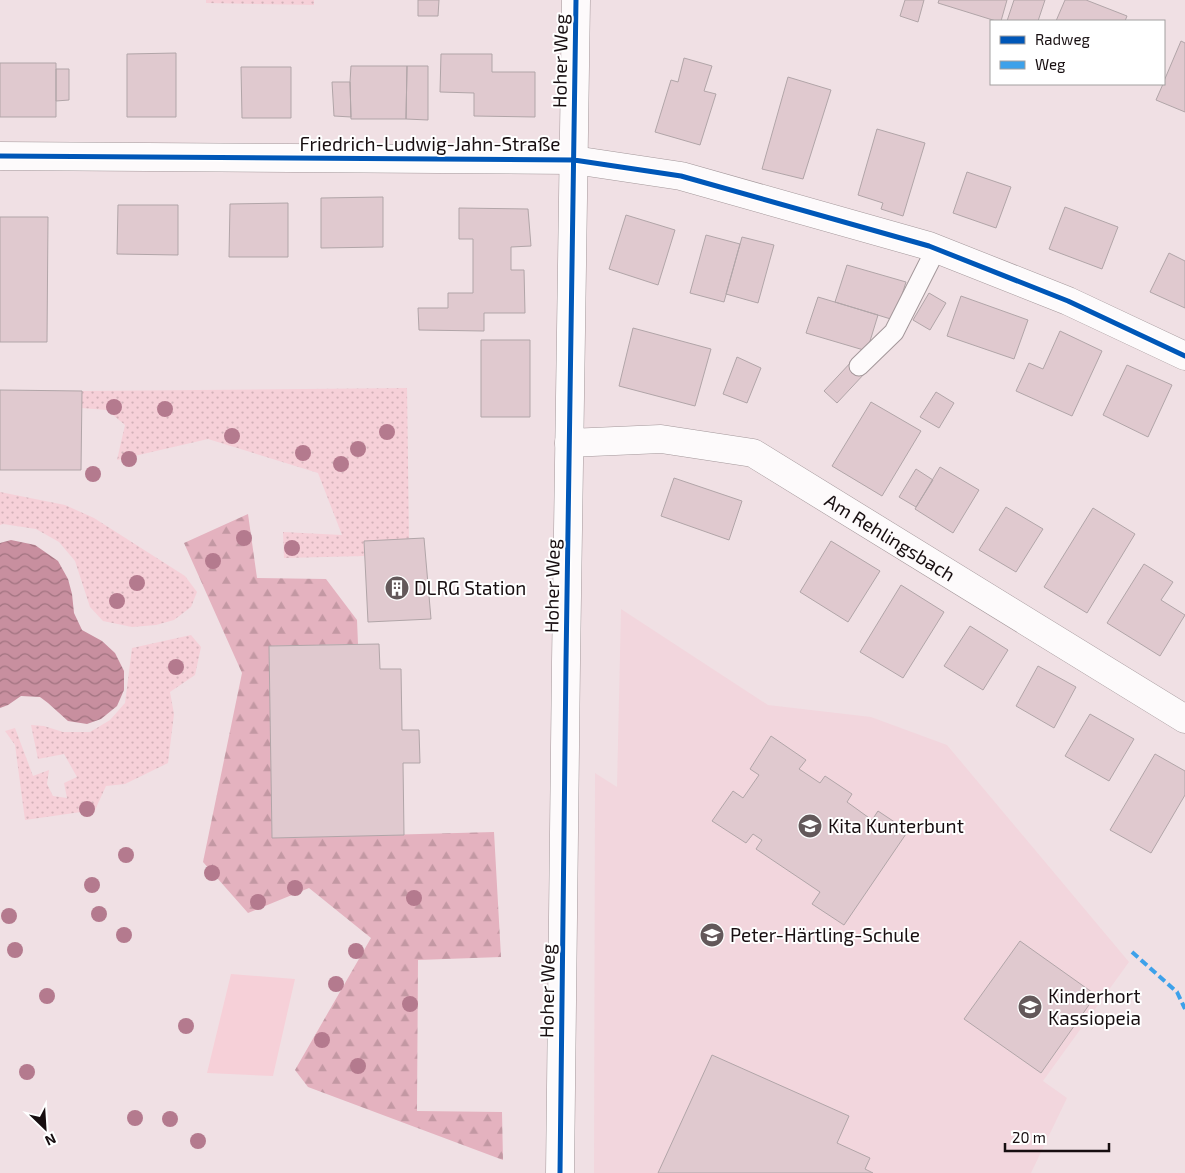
<svg xmlns="http://www.w3.org/2000/svg" width="1185" height="1173" font-family="'Exo 2',sans-serif">
<defs>
<pattern id="grass-dots" width="8" height="8" patternUnits="userSpaceOnUse" patternTransform="scale(1.25)"><rect width="8" height="8" fill="#f6d0d8"/><path d="M2 2h.1M6 6h.1" fill="none" stroke="#d2b1b8" stroke-width="1.8" stroke-linecap="round"/></pattern>
<pattern id="forest-firs" width="22" height="20" patternUnits="userSpaceOnUse" patternTransform="scale(1.25)"><rect width="22" height="20" fill="#e4b2bf"/><path d="M5 1l3.5 6h-7zM16 11l3.5 6h-7z" fill="#c398a3"/></pattern>
<pattern id="water-waves" width="16" height="10" patternUnits="userSpaceOnUse" patternTransform="scale(1.25)"><rect width="16" height="10" fill="#c88f9f"/><path d="M0 5q4-4 8 0t8 0" fill="none" stroke="#a17380"/></pattern>
</defs>
<rect width="100%" height="100%" fill="#f0e0e4"/>
<path fill="#f2d6dd" d="M 621,609 L 768,705 L 871,717 L 947,745 L 1129,962 L 1043,1081 L 1067,1098 L 1031,1173 L 594,1173 L 595,773 L 617,787 Z"/>
<path fill="url(#grass-dots)" d="M 206,0 L 314,0 L 314,5 L 206,3 Z
M 407,388 L 409,539 L 364,542 L 365,556 L 284,558 L 283,532 L 342,535 L 318,473 L 208,439 L 117,460 L 125,425 L 107,410 L 81,408 L 82,391 Z
M 0,492 L 65,505 L 94,518 L 185,576 L 197,592 L 191,607 L 174,620 L 156,625 L 132,627 L 103,621 L 90,607 L 75,561 L 59,542 L 36,529 L 3,524 L 0,525 Z
M 191,635 L 201,647 L 195,675 L 170,692 L 174,714 L 168,763 L 125,784 L 106,786 L 95,810 L 25,820 L 15,745 L 5,731 L 15,728 L 33,776 L 49,770 L 47,784 L 53,796 L 67,798 L 64,783 L 77,777 L 64,754 L 38,759 L 31,725 L 44,726 L 63,732 L 90,732 L 110,720 L 125,703 L 132,648 Z"/>
<path fill="url(#forest-firs)" d="M 248,514 L 257,578 L 326,579 L 357,620 L 358,644 L 269,646 L 273,838 L 494,832 L 501,957 L 418,960 L 417,1111 L 502,1112 L 503,1160 L 308,1087 L 295,1070 L 371,938 L 309,888 L 248,913 L 203,862 L 242,673 L 184,543 Z"/>
<path fill="#f6d0d8" d="M 231,974 L 295,979 L 273,1076 L 207,1073 Z"/>
<path fill="url(#water-waves)" d="M 11,540 L 35,545 L 58,561 L 68,579 L 72,594 L 74,613 L 82,630 L 102,641 L 115,653 L 124,671 L 124,690 L 117,706 L 101,719 L 87,724 L 68,721 L 48,703 L 40,697 L 21,696 L 8,705 L 0,708 L 0,543 Z"/>
<path fill="#e0c9cf" stroke="#b1a5a8" d="M 418,0 L 439,0 L 438,16 L 418,16 Z
M 905,0 L 924,0 L 918,22 L 900,16 Z
M 939,0 L 1007,0 L 1001,21 L 996,21 L 938,3 Z
M 1014,0 L 1045,0 L 1038,21 L 1007,21 Z
M 1065,0 L 1086,0 L 1127,16 L 1125,21 L 1056,21 Z
M 1181,41 L 1185,43 L 1185,112 L 1156,100 L 1163,84 L 1164,84 L 1164,81 Z
M 176,53 L 176,117 L 127,117 L 127,54 Z
M 441,54 L 492,54 L 492,72 L 535,72 L 535,117 L 474,116 L 474,93 L 440,92 Z
M 684,58 L 712,66 L 704,91 L 716,94 L 700,145 L 655,132 L 671,80 L 678,82 Z
M 0,63 L 56,63 L 56,117 L 0,117 Z
M 351,66 L 407,66 L 406,119 L 351,119 L 350,82 Z
M 407,66 L 428,66 L 428,120 L 406,119 Z
M 241,67 L 291,67 L 291,118 L 242,118 Z
M 56,69 L 69,69 L 69,100 L 56,101 Z
M 788,77 L 831,90 L 803,179 L 762,169 Z
M 332,82 L 350,82 L 351,117 L 334,116 Z
M 877,129 L 925,143 L 903,216 L 881,209 L 883,203 L 858,195 Z
M 967,172 L 1011,187 L 996,228 L 953,213 Z
M 383,197 L 383,247 L 321,248 L 321,198 Z
M 288,203 L 288,257 L 229,257 L 230,204 Z
M 118,205 L 178,205 L 178,255 L 117,254 Z
M 1065,207 L 1118,227 L 1102,269 L 1049,249 Z
M 459,208 L 528,209 L 531,246 L 511,247 L 511,270 L 524,270 L 525,313 L 484,313 L 484,331 L 419,330 L 418,308 L 448,308 L 448,293 L 473,293 L 473,239 L 459,239 Z
M 626,215 L 675,230 L 658,285 L 609,269 Z
M 0,217 L 48,217 L 47,342 L 0,342 Z
M 706,235 L 740,244 L 724,302 L 690,293 Z
M 742,237 L 774,245 L 758,303 L 726,294 Z
M 1169,253 L 1185,261 L 1185,308 L 1150,292 Z
M 847,265 L 906,282 L 894,320 L 835,302 Z
M 929,293 L 946,303 L 930,330 L 913,320 Z
M 961,296 L 1028,320 L 1014,359 L 947,336 Z
M 818,297 L 878,315 L 867,351 L 806,333 Z
M 633,328 L 711,349 L 695,406 L 619,386 Z
M 1060,331 L 1102,351 L 1072,416 L 1016,391 L 1029,363 L 1043,369 Z
M 481,340 L 530,340 L 530,417 L 481,417 Z
M 737,357 L 761,368 L 747,403 L 723,394 Z
M 853,360 L 865,373 L 837,403 L 824,391 Z
M 1127,365 L 1172,385 L 1148,437 L 1103,415 Z
M 0,390 L 82,391 L 81,470 L 0,470 Z
M 936,392 L 954,403 L 939,428 L 920,417 Z
M 871,402 L 921,431 L 882,496 L 832,466 Z
M 940,467 L 979,490 L 953,533 L 915,509 Z
M 916,469 L 933,480 L 916,507 L 899,497 Z
M 674,478 L 742,501 L 729,540 L 661,516 Z
M 1006,507 L 1043,529 L 1016,572 L 979,550 Z
M 1093,508 L 1135,534 L 1087,613 L 1044,587 Z
M 424,538 L 431,619 L 368,622 L 364,541 Z
M 831,541 L 880,571 L 848,622 L 800,592 Z
M 1144,564 L 1173,582 L 1161,600 L 1185,615 L 1160,656 L 1107,623 Z
M 901,585 L 944,612 L 903,678 L 860,652 Z
M 970,626 L 1008,650 L 983,690 L 944,666 Z
M 379,644 L 380,669 L 401,669 L 402,730 L 419,730 L 420,763 L 403,763 L 404,835 L 272,838 L 269,646 Z
M 1038,666 L 1076,687 L 1054,728 L 1016,706 Z
M 1090,714 L 1134,739 L 1109,781 L 1065,756 Z
M 771,736 L 806,760 L 799,769 L 820,783 L 825,776 L 852,794 L 847,802 L 872,820 L 878,811 L 908,831 L 844,925 L 812,904 L 820,892 L 756,849 L 762,840 L 753,834 L 746,843 L 712,821 L 733,791 L 743,798 L 759,775 L 750,769 Z
M 1155,754 L 1185,771 L 1185,795 L 1151,853 L 1110,830 Z
M 1020,941 L 1096,995 L 1041,1073 L 964,1019 Z
M 712,1055 L 849,1116 L 837,1143 L 870,1158 L 865,1169 L 873,1173 L 658,1173 Z"/>
<g fill="none" stroke-linecap="round" stroke-linejoin="round">
<defs>
<path id="lane" d="M 859,366 L 894,332 L 936,249"/>
<g id="street">
<path d="M 0,156 L 574,160 L 681,176 L 929,246 L 1068,301 L 1185,356"/>
<path id="s1" d="M 569,443 L 661,439 L 753,453 L 1185,719"/>
<path d="M 560,1173 L 566,662 L 576,0"/>
</g>
</defs>
<use href="#lane" stroke="#a3979a" stroke-width="21"/>
<use href="#street" stroke="#a3979a" stroke-width="29"/>
<use href="#lane" stroke="#fdfafb" stroke-width="19"/>
<use href="#street" stroke="#fdfafb" stroke-width="28"/>
<path stroke="#3da1ea" stroke-width="4" stroke-dasharray="8 4" stroke-linecap="butt" d="M 1132,952 L 1177,992 L 1185,1009"/>
<defs>
<path id="cycleway" d="M 0,156 L 574,160 L 681,176 L 929,246 L 1068,301 L 1185,356
M 560,1173 L 566,662 L 576,0"/>
</defs>
<use href="#cycleway" stroke="#fff" stroke-width="8"/>
<use href="#cycleway" stroke="#0057b8" stroke-width="5"/>
</g>
<g fill="#b47a8e">
<circle cx="114" cy="407" r="8"/>
<circle cx="165" cy="409" r="8"/>
<circle cx="387" cy="432" r="8"/>
<circle cx="232" cy="436" r="8"/>
<circle cx="358" cy="449" r="8"/>
<circle cx="303" cy="453" r="8"/>
<circle cx="129" cy="459" r="8"/>
<circle cx="341" cy="464" r="8"/>
<circle cx="93" cy="474" r="8"/>
<circle cx="244" cy="538" r="8"/>
<circle cx="292" cy="548" r="8"/>
<circle cx="213" cy="561" r="8"/>
<circle cx="137" cy="583" r="8"/>
<circle cx="117" cy="601" r="8"/>
<circle cx="176" cy="667" r="8"/>
<circle cx="87" cy="809" r="8"/>
<circle cx="126" cy="855" r="8"/>
<circle cx="212" cy="873" r="8"/>
<circle cx="92" cy="885" r="8"/>
<circle cx="295" cy="888" r="8"/>
<circle cx="414" cy="898" r="8"/>
<circle cx="258" cy="902" r="8"/>
<circle cx="99" cy="914" r="8"/>
<circle cx="9" cy="916" r="8"/>
<circle cx="124" cy="935" r="8"/>
<circle cx="15" cy="950" r="8"/>
<circle cx="356" cy="951" r="8"/>
<circle cx="336" cy="984" r="8"/>
<circle cx="47" cy="996" r="8"/>
<circle cx="410" cy="1004" r="8"/>
<circle cx="186" cy="1026" r="8"/>
<circle cx="322" cy="1040" r="8"/>
<circle cx="358" cy="1066" r="8"/>
<circle cx="27" cy="1072" r="8"/>
<circle cx="135" cy="1118" r="8"/>
<circle cx="170" cy="1119" r="8"/>
<circle cx="198" cy="1141" r="8"/>
</g>
<defs>
<symbol id="building-disc" viewBox="-11 -11 22 22"><circle r="9.5" fill="#63585a" stroke="#fff"/><path d="M-4-6H4V6H1V3H-1V6H-4ZM-2.5-4.3h1.7v1.8h-1.7ZM.8-4.3h1.7v1.8H.8ZM-2.5-1h1.7V.8h-1.7ZM.8-1h1.7V.8H.8Z" fill="#fff"/></symbol>
<symbol id="school-disc" viewBox="-11 -11 22 22"><circle r="9.5" fill="#63585a" stroke="#fff"/><path d="M0-5L7-2L0 1L-7-2ZM-4 1L0 2.5L4 1V4Q0 6-4 4Z" fill="#fff"/></symbol>
</defs>
<g fill-rule="evenodd">
<use href="#building-disc" x="383" y="574" width="28" height="28"/>
<use href="#school-disc" x="796" y="812" width="28" height="28"/>
<use href="#school-disc" x="698" y="921" width="28" height="28"/>
<use href="#school-disc" x="1016" y="993" width="28" height="28"/>
</g>
<g text-anchor="middle" stroke-width="4" stroke-linejoin="round" paint-order="stroke">
<g font-size="19" fill="#170e10" stroke="#fff">
<text transform="translate(560 61) rotate(-89)" y="7">Hoher Weg</text>
<text x="430" y="151">Friedrich-Ludwig-Jahn-Straße</text>
<text dy="7" stroke="none"><textPath href="#s1" startOffset="346">Am Rehlingsbach</textPath></text>
<text transform="translate(552 586) rotate(-89)" y="7">Hoher Weg</text>
<text transform="translate(547 991) rotate(-89)" y="7">Hoher Weg</text>
</g>
<g font-size="19" fill="#170e10" stroke="#fff" text-anchor="start">
<text x="414" y="595">DLRG Station</text>
<text x="828" y="833">Kita Kunterbunt</text>
<text x="730" y="942">Peter-Härtling-Schule</text>
<text x="1048" y="1003">Kinderhort<tspan x="1048" dy="22">Kassiopeia</tspan></text>
</g>
</g>
<rect x="990" y="20" width="175" height="65" fill="#ffffff" stroke="#a29f9f"/>
<rect x="1000" y="36" width="25" height="8" fill="#0057b8" stroke="#a29f9f"/>
<text x="1035" y="45" font-size="15" fill="#170e10">Radweg</text>
<rect x="1000" y="61" width="25" height="8" fill="#3da1ea" stroke="#a29f9f"/>
<text x="1035" y="70" font-size="15" fill="#170e10">Weg</text>
<g transform="translate(45 1128) rotate(155)" stroke="#ffffff" stroke-width="4" paint-order="stroke">
<path d="M0-4L9 19L0 12L-9 19Z" fill="#170e10"/>
<text y="-8" font-size="14" font-weight="bold" text-anchor="middle" fill="#170e10">N</text>
</g>
<path d="M1005 1143v8h104v-8" fill="none" stroke="#170e10" stroke-width="2.5"/>
<text x="1012" y="1143" font-size="15" fill="#170e10" stroke="#ffffff" stroke-width="4" paint-order="stroke">20 m</text>
</svg>
